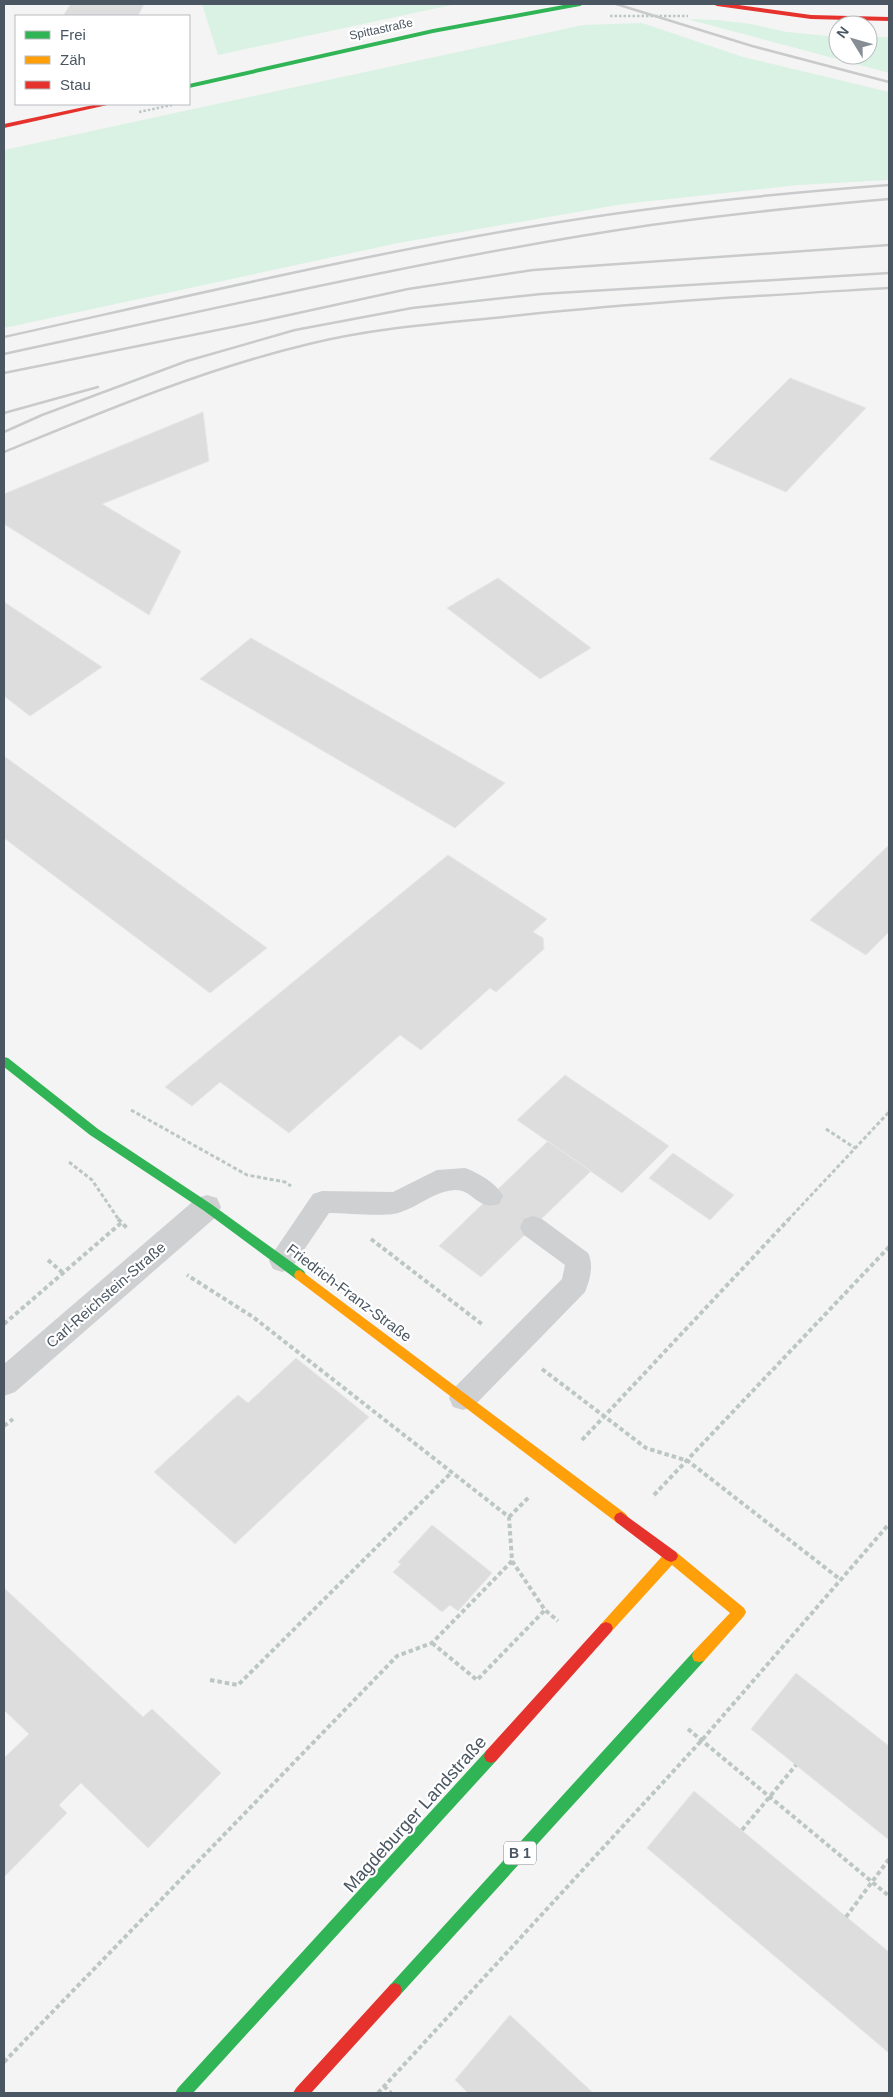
<svg xmlns="http://www.w3.org/2000/svg" width="893" height="2097" font-family="Helvetica,sans-serif">
<rect width="100%" height="100%" fill="#f4f4f4"/>
<path fill="#d9f2e3" d="M 202,4 L 456,4 L 218,55 Z
M 687,19 L 716,20 L 751,24 L 787,32 L 838,37 L 838,55 L 868,55 L 868,37 L 889,37 L 889,73 Z
M 642,23 L 743,57 L 889,92 L 889,180 L 798,185 L 623,204 L 398,243 L 4,328 L 4,150 L 583,25 Z"/>
<path fill="#ddddde" stroke="#e5e6e7" d="M 71,4 L 144,4 L 138,16 L 63,16 Z
M 790,378 L 866,408 L 786,492 L 709,459 Z
M 203,412 L 209,461 L 102,504 L 181,551 L 149,615 L 4,524 L 4,494 Z
M 498,578 L 591,648 L 540,679 L 447,608 Z
M 4,602 L 102,667 L 30,716 L 4,696 Z
M 251,638 L 505,783 L 455,828 L 200,679 Z
M 4,756 L 267,948 L 210,993 L 4,838 Z
M 889,845 L 889,932 L 866,955 L 810,920 Z
M 448,855 L 547,919 L 533,932 L 543,938 L 544,949 L 496,992 L 490,988 L 421,1050 L 400,1035 L 289,1133 L 220,1082 L 192,1106 L 165,1087 Z
M 565,1075 L 669,1146 L 622,1193 L 517,1120 Z
M 548,1141 L 591,1171 L 481,1277 L 439,1246 Z
M 673,1153 L 734,1195 L 710,1220 L 649,1178 Z
M 296,1358 L 369,1417 L 235,1544 L 154,1472 L 238,1395 L 248,1403 Z
M 432,1525 L 492,1573 L 458,1611 L 450,1605 L 442,1612 L 393,1572 L 401,1564 L 398,1562 Z
M 4,1588 L 143,1717 L 152,1709 L 221,1773 L 148,1848 L 81,1783 L 59,1805 L 67,1813 L 4,1877 L 4,1758 L 29,1734 L 4,1710 Z
M 796,1673 L 889,1746 L 889,1840 L 751,1729 Z
M 694,1791 L 889,1952 L 889,2053 L 647,1848 Z
M 510,2015 L 593,2093 L 468,2093 L 455,2080 Z"/>
<g fill="none" stroke-linecap="round" stroke-linejoin="round">
<path stroke="#bcc7c4" stroke-width="2.5" stroke-dasharray="2.5 2" stroke-linecap="butt" d="M 610,16 L 688,16
M 139,112 L 172,105"/>
<path stroke="#bcc7c4" stroke-width="3" stroke-dasharray="4 2.5" stroke-linecap="butt" d="M 131,1110 L 247,1175 L 285,1182 L 291,1186
M 826,1129 L 855,1148
M 69,1162 L 92,1180 L 119,1220
M 788,1220 L 889,1112"/>
<path stroke="#bcc7c4" stroke-width="4" stroke-dasharray="4.5 3" stroke-linecap="butt" d="M 118,1219 L 127,1228
M 371,1239 L 483,1325
M 48,1260 L 63,1273
M 4,1324 L 121,1223
M 542,1369 L 646,1448 L 688,1461 L 841,1580
M 4,1426 L 13,1419
M 582,1440 L 789,1219
M 654,1495 L 889,1247
M 509,1517 L 530,1496
M 512,1561 L 545,1610 L 558,1621
M 432,1643 L 477,1680 L 545,1610
M 210,1680 L 238,1685 L 452,1472
M 688,1729 L 889,1896
M 742,1830 L 796,1765
M 846,1917 L 889,1859
M 4,2062 L 397,1656 L 432,1643 L 512,1561 L 509,1517 L 253,1317 L 187,1275
M 384,2086 L 391,2093
M 378,2093 L 702,1740 L 889,1524"/>
<path fill="#ced0d2" fill-rule="evenodd" d="M 465,1168 C 479,1173 496,1183 503,1196 L 499,1204 C 477,1211 473,1189 455,1190 C 432,1192 419,1207 398,1213 C 384,1217 346,1213 329,1213 L 291,1269 L 282,1272 L 273,1269 L 269,1261 L 273,1253 L 313,1194 L 322,1191 L 393,1192 L 437,1170 Z
M 533,1216 L 542,1219 L 588,1253 C 594,1265 590,1280 585,1292 L 473,1407 L 463,1410 L 453,1407 L 449,1398 L 453,1389 L 562,1279 L 565,1265 L 524,1235 L 520,1227 L 524,1219 Z"/>
<path fill="#ced0d2" fill-rule="evenodd" d="M 207,1195 L 217,1198 L 221,1207 L 217,1216 L 15,1392 L 4,1396 L 4,1364 L 197,1198 Z"/>
<path fill="#30b455" fill-rule="evenodd" d="M 569,4 L 584,4 L 580,6 L 433,33 L 189,88 L 189,84 L 433,29 Z
M 4,1057 L 8,1058 L 98,1129 L 211,1204 L 304,1271 L 306,1275 L 304,1279 L 300,1280 L 296,1279 L 203,1210 L 90,1135 L 4,1067 Z
M 699,1650 L 704,1651 L 706,1656 L 704,1661 L 400,1995 L 395,1997 L 390,1995 L 388,1990 L 390,1985 L 694,1651 Z
M 491,1749 L 496,1751 L 498,1756 L 496,1761 L 193,2093 L 175,2093 L 178,2088 L 486,1751 Z"/>
<path fill="#ff9f0a" fill-rule="evenodd" d="M 300,1270 L 626,1514 L 628,1518 L 626,1522 L 621,1524 L 616,1522 L 296,1279 L 294,1275 L 296,1271 Z
M 671,1550 L 676,1552 L 744,1608 L 746,1612 L 744,1616 L 704,1661 L 699,1662 L 694,1661 L 692,1656 L 694,1651 L 730,1613 L 672,1565 L 611,1632 L 606,1634 L 601,1632 L 599,1628 L 601,1624 L 666,1552 Z"/>
<path fill="#e5322d" fill-rule="evenodd" d="M 713,4 L 731,4 L 811,15 L 889,17 L 889,21 L 811,19 L 717,6 Z
M 98,104 L 112,104 L 4,128 L 4,124 Z
M 621,1512 L 676,1552 L 678,1556 L 676,1560 L 671,1562 L 666,1560 L 616,1522 L 614,1518 L 616,1514 Z
M 606,1622 L 611,1624 L 613,1628 L 611,1632 L 496,1761 L 491,1763 L 486,1761 L 484,1756 L 486,1751 L 601,1624 Z
M 395,1983 L 400,1985 L 402,1990 L 400,1995 L 311,2093 L 293,2093 L 296,2088 L 390,1985 Z"/>
<path stroke="#c9cacc" stroke-width="2.5" d="M 616,4 L 752,46 L 889,82
M 4,337 C 180,298 356,256 535,226 C 652,206 770,194 889,185
M 4,354 C 219,308 434,257 651,225 C 730,214 809,206 889,199
M 4,373 L 257,322 L 408,289 L 533,270 L 889,245
M 4,413 L 98,387
M 4,432 L 42,415 L 187,361 L 295,330 L 412,308 L 541,294 L 889,273
M 4,452 C 104,411 204,369 309,344 C 369,329 432,324 494,318 C 625,303 757,296 889,288"/>
</g>
<g text-anchor="middle" stroke-width="4.5" stroke-linejoin="round" paint-order="stroke">
<g font-size="12" fill="#4a5661" stroke="#fff">
<text transform="translate(381 29) rotate(-12)" y="4">Spittastraße</text>
</g>
<rect fill="#fff" stroke="#808990" stroke-width="1" x="504" y="1841.5" width="32" height="23" rx="4"/>
<g font-size="14" font-weight="bold" fill="#4a5661">
<text x="520" y="1858">B 1</text>
</g>
<g font-size="15" fill="#4a5661" stroke="#fff">
<text transform="translate(349 1293) rotate(37)" y="5">Friedrich-Franz-Straße</text>
<text transform="translate(106 1295) rotate(-41)" y="5">Carl-Reichstein-Straße</text>
</g>
<g font-size="18" fill="#4a5661" stroke="#fff">
<text transform="translate(415 1814) rotate(-48)" y="6">Magdeburger Landstraße</text>
</g>
</g>
<rect width="893" height="2097" fill="none" stroke="#4a5661" stroke-width="10"/>
<rect x="15" y="15" width="175" height="90" fill="#ffffff" stroke="#b7bbc0"/>
<rect x="25" y="31" width="25" height="8" fill="#30b455" stroke="#b7bbc0"/>
<text x="60" y="40" font-size="15" fill="#4a5661">Frei</text>
<rect x="25" y="56" width="25" height="8" fill="#ff9f0a" stroke="#b7bbc0"/>
<text x="60" y="65" font-size="15" fill="#4a5661">Zäh</text>
<rect x="25" y="81" width="25" height="8" fill="#e5322d" stroke="#b7bbc0"/>
<text x="60" y="90" font-size="15" fill="#4a5661">Stau</text>
<g transform="translate(853 40) rotate(307)"><circle r="24" fill="#ffffff" stroke="#b7bbc0"/>
<path d="M0-4L9 19L0 12L-9 19Z" fill="#868d94"/>
<text y="-8" font-size="14" font-weight="bold" text-anchor="middle" fill="#4a5661">N</text>
</g>
</svg>
